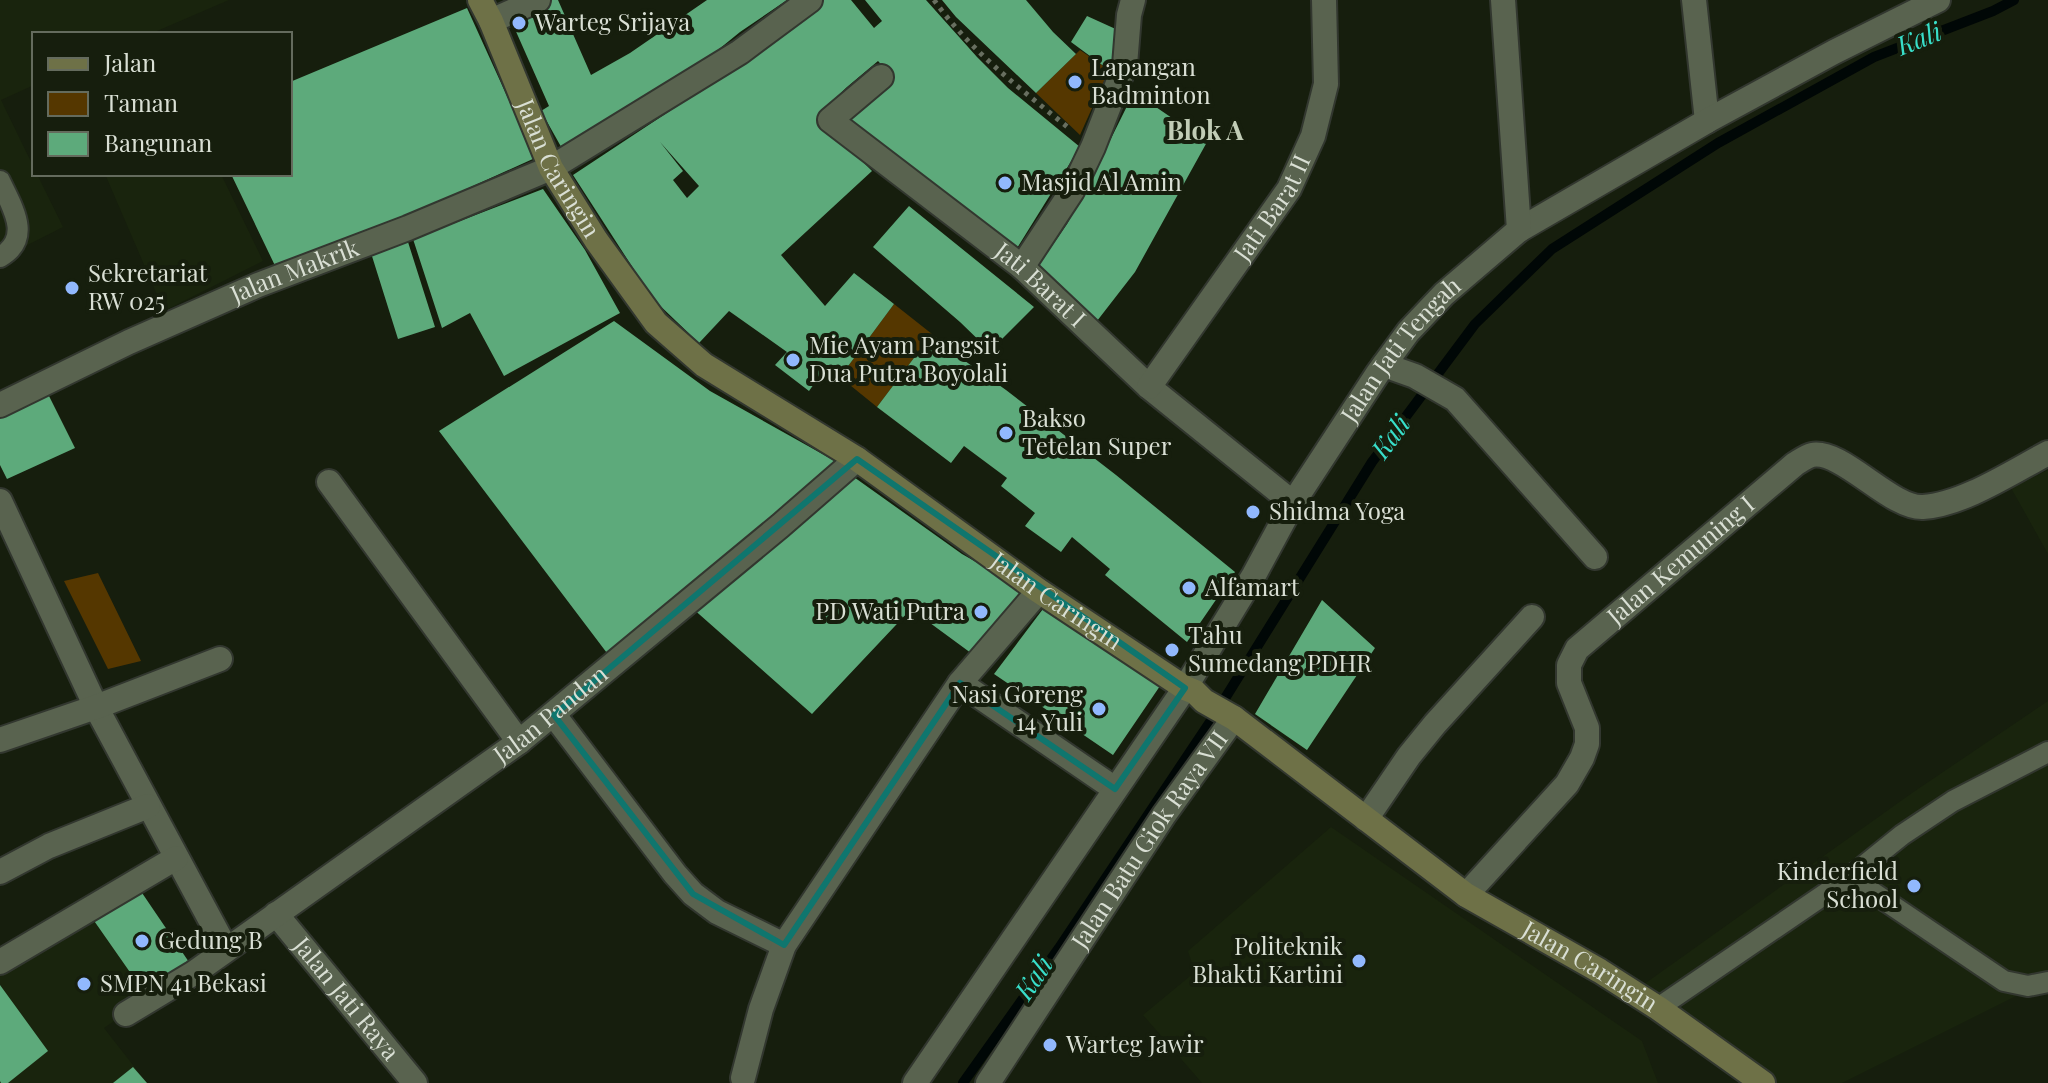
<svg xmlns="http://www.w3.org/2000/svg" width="2048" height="1083" font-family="'Playfair Display',serif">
<rect width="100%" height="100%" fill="#161e0d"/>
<path fill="#19240d" d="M 0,0 L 229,0 L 150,34 L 34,34 L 34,85 L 1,100 L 34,168 L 34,174 L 37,174 L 63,227 L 0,259 Z
M 105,174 L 221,174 L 263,261 L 164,311 Z
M 2048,470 L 2048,554 L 2011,488 Z
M 2048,701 L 2048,980 L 1842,1083 L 1762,1083 L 1633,992 L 1912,793 Z
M 1331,827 L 1642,1041 L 1658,1083 L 1202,1083 L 1143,1015 L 1195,972 L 1188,951 Z
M 138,887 L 148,998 L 104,1028 L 147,1083 L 0,1083 L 0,970 Z"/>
<path fill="#553700" d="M 1080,50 L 1109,70 L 1080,135 L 1036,93 Z
M 894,304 L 932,334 L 877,407 L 840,377 Z
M 98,573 L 141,661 L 108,669 L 64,581 Z"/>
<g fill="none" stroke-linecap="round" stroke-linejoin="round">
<path stroke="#000706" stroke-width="10" d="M 963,1083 L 1059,948 L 1214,716 L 1372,462 L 1475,324 L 1552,249 L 1718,143 L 1874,57 L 1993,11 L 2014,0"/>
</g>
<path fill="#5daa7b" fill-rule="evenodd" d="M 549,0 L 558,0 L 591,75 L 630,53 L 707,0 L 787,0 L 740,32 L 713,54 L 564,152 L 541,111 L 549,106 L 510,18 Z
M 822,0 L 851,0 L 874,28 L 882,21 L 865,0 L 926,0 L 977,57 L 1008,88 L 1080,147 L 1014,253 L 837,120 L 892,76 L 878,61 L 847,87 L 817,116 L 872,171 L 781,255 L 825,306 L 854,273 L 894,304 L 840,377 L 826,367 L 809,391 L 775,365 L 787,352 L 729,311 L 699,343 L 653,299 L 573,175 L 762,50 ZM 660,142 L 699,186 L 687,198 L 673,180 L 683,171 Z
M 942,0 L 1026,0 L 1053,32 L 1076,54 L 1036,93 L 956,17 Z
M 467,8 L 535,158 L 279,274 L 231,174 L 290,174 L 290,82 Z
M 1087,16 L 1120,31 L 1109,70 L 1071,42 Z
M 1134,92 L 1207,142 L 1135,272 L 1097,321 L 1036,269 L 1067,224 L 1084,193 Z
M 543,189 L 585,250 L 620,313 L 504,376 L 470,313 L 442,328 L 413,239 Z
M 909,206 L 1034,307 L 990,351 L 960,322 L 873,247 Z
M 408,242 L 435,327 L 398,339 L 371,253 Z
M 614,321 L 710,391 L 842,465 L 613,661 L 439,431 Z
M 932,334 L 965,361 L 1006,390 L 1116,475 L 1235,572 L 1187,642 L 1105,575 L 1110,569 L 1072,537 L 1061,552 L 1025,526 L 1035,513 L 1001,486 L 1007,478 L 964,446 L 951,463 L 877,407 Z
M 48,394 L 75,448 L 7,479 L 0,465 L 0,418 Z
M 851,475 L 962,554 L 990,570 L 1022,594 L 975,656 L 911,609 L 812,714 L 691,607 Z
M 1322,600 L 1375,648 L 1307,750 L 1255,714 Z
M 1049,601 L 1160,686 L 1113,755 L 994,674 Z
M 138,887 L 193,968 L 148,998 L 90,915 Z
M 0,985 L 48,1051 L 8,1083 L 1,1083 L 0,1081 Z
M 133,1067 L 147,1083 L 113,1083 Z"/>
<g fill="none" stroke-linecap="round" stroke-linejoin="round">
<defs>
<path id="service" d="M 0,181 C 12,207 33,238 0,257
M 1850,877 L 2004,981 L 2028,986 L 2048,982
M 1658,1008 L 1850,877 L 1902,835 L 1953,801 L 2048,752"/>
<g id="minor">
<path d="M 1694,0 L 1707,121"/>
<path d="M 491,21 L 538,0"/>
<path id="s1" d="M 881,77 L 830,120 L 1022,267 L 1149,387 L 1293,503"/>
<path d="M 551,168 L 740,52 L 810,0"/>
<path d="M 1519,230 L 1707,121 L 1834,52 L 1938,0"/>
<path d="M 1022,267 L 1072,191 L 1093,147 L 1125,65 L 1129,15 L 1133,0"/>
<path d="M 1384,365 L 1415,376 L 1455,399 L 1595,557"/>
<path id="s2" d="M 1149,387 L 1289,189 L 1313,136 L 1326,84 L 1324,0"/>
<path d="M 329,482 L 519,742"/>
<path d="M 0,501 L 96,707 L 226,949"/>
<path d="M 960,683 L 1115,789"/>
<path d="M 554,715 L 675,874 L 693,894 L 717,912 L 784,945"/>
<path d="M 0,740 L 96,707 L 220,659"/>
<path d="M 1366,819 L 1409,756 L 1435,724 L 1532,617"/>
<path d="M 0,872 L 49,846 L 148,806"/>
<path id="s3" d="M 1466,895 L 1567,784 L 1582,758 L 1587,744 L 1587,728 L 1569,683 L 1569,665 L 1577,649 L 1795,464 C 1800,461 1807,456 1812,455 C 1842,449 1891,509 1923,507 C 1962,505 2012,472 2048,453"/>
<path id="s4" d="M 276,914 L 415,1083"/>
<path d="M 0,962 L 176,858"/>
<path id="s5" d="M 126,1014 L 194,973 L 519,742 L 780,526 L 857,459"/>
<path d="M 743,1078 L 761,1009 L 784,945 L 960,683 L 1039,591"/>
<path d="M 915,1083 L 1185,688"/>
<path id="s6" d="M 988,1083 L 1164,815 L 1234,718"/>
</g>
<g id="tertiary">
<path id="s7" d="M 0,405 L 129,342 L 258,285 L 408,228 L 551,168"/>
<path id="s8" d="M 1185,688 L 1254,575 L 1293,503 L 1378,373 L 1408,332 L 1444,294 L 1519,230 L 1503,0"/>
</g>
<g id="secondary">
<path id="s9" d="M 480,0 L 491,21 L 551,168 L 596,240 L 656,323 L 704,365 L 857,459 L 1039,591 L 1185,688 L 1195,692 L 1204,701 L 1234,718 L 1466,895 L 1600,971 L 1658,1008 L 1763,1083"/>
</g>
</defs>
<use href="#service" stroke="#32372f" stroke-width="24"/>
<use href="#minor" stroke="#32372f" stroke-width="28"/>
<use href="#tertiary" stroke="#32372f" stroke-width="28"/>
<use href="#secondary" stroke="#32372f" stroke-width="28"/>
<path stroke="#686f60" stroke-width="5" stroke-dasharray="4 6" stroke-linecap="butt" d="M 934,0 C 970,51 1022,90 1070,129"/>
<use href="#service" stroke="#59634f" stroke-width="20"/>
<use href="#minor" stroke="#59634f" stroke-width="24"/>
<use href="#tertiary" stroke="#59634f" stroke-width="24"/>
<use href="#secondary" stroke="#6e7147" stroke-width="24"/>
</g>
<path fill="none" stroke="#0f766e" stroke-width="6" stroke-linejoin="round" d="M 857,459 L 1185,688 L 1115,789 L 960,683 L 784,945 L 693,894 L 554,715 Z"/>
<g fill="#91b8fd" stroke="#161e0d" stroke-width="3">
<circle cx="519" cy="23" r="8"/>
<circle cx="1075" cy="82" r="8"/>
<circle cx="1005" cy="183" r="8"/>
<circle cx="72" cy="288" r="8"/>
<circle cx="793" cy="360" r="8"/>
<circle cx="1006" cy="433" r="8"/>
<circle cx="1253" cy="512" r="8"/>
<circle cx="1189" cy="588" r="8"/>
<circle cx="981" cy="612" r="8"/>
<circle cx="1172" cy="650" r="8"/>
<circle cx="1099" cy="709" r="8"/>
<circle cx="1914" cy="886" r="8"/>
<circle cx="142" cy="941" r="8"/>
<circle cx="1359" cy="961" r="8"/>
<circle cx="84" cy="984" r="8"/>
<circle cx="1050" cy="1045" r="8"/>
</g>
<g text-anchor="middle" stroke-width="8" stroke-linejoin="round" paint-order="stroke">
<g font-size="24" fill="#d9dfd4" stroke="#161e0d" text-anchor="start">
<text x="535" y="31">Warteg Srijaya</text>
<text x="1091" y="76">Lapangan<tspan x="1091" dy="28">Badminton</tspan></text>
<text x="1021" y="191">Masjid Al Amin</text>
<text x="88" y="282">Sekretariat<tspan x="88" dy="28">RW 025</tspan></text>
<text x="809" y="354">Mie Ayam Pangsit<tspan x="809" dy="28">Dua Putra Boyolali</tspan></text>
<text x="1022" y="427">Bakso<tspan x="1022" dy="28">Tetelan Super</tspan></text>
<text x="1269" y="520">Shidma Yoga</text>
<text x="1205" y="596">Alfamart</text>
<text x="965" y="620" text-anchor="end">PD Wati Putra</text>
<text x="1188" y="644">Tahu<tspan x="1188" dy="28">Sumedang PDHR</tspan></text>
<text x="1083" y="703" text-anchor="end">Nasi Goreng<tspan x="1083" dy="28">14 Yuli</tspan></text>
<text x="1898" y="880" text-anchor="end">Kinderfield<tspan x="1898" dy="28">School</tspan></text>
<text x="158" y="949">Gedung B</text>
<text x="1343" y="955" text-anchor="end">Politeknik<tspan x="1343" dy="28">Bhakti Kartini</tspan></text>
<text x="100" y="992">SMPN 41 Bekasi</text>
<text x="1066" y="1053">Warteg Jawir</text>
</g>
<g font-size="24" fill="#d9dfd4" stroke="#161e0d">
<text dy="8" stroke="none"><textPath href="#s9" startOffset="186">Jalan Caringin</textPath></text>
<text dy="8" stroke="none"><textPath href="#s2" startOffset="218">Jati Barat II</textPath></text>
<text dy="8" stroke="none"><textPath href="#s7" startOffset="324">Jalan Makrik</textPath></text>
<text dy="8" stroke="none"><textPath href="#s1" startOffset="334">Jati Barat I</textPath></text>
<text dy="8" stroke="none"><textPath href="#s8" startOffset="402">Jalan Jati Tengah</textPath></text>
<text dy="8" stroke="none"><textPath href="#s3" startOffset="432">Jalan Kemuning I</textPath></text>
<text dy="8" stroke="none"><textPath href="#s9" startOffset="858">Jalan Caringin</textPath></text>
<text dy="8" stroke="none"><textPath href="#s5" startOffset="520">Jalan Pandan</textPath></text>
<text dy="8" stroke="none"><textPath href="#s6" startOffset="292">Jalan Batu Giok Raya VII</textPath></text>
<text dy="8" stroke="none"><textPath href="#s9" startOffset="1506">Jalan Caringin</textPath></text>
<text dy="8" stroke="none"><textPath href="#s4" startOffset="110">Jalan Jati Raya</textPath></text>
</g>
<g font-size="26" font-style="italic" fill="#38dec9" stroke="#161e0d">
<text transform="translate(1919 39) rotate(-22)" y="9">Kali</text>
<text transform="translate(1391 437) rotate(-54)" y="9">Kali</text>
<text transform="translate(1034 978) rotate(-56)" y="9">Kali</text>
</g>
<g font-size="26" font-weight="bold" fill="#c1ccb6" stroke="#161e0d">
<text x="1205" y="140">Blok A</text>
</g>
</g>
<rect x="32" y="32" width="260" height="144" fill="#161e0d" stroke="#646b5d" stroke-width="2"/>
<rect x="48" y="58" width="40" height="12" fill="#6e7147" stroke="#646b5d" stroke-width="2"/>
<text x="104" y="72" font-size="24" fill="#d9dfd4">Jalan</text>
<rect x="48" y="92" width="40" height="24" fill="#553700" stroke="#646b5d" stroke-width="2"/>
<text x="104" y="112" font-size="24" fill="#d9dfd4">Taman</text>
<rect x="48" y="132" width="40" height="24" fill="#5daa7b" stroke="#646b5d" stroke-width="2"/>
<text x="104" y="152" font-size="24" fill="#d9dfd4">Bangunan</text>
</svg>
